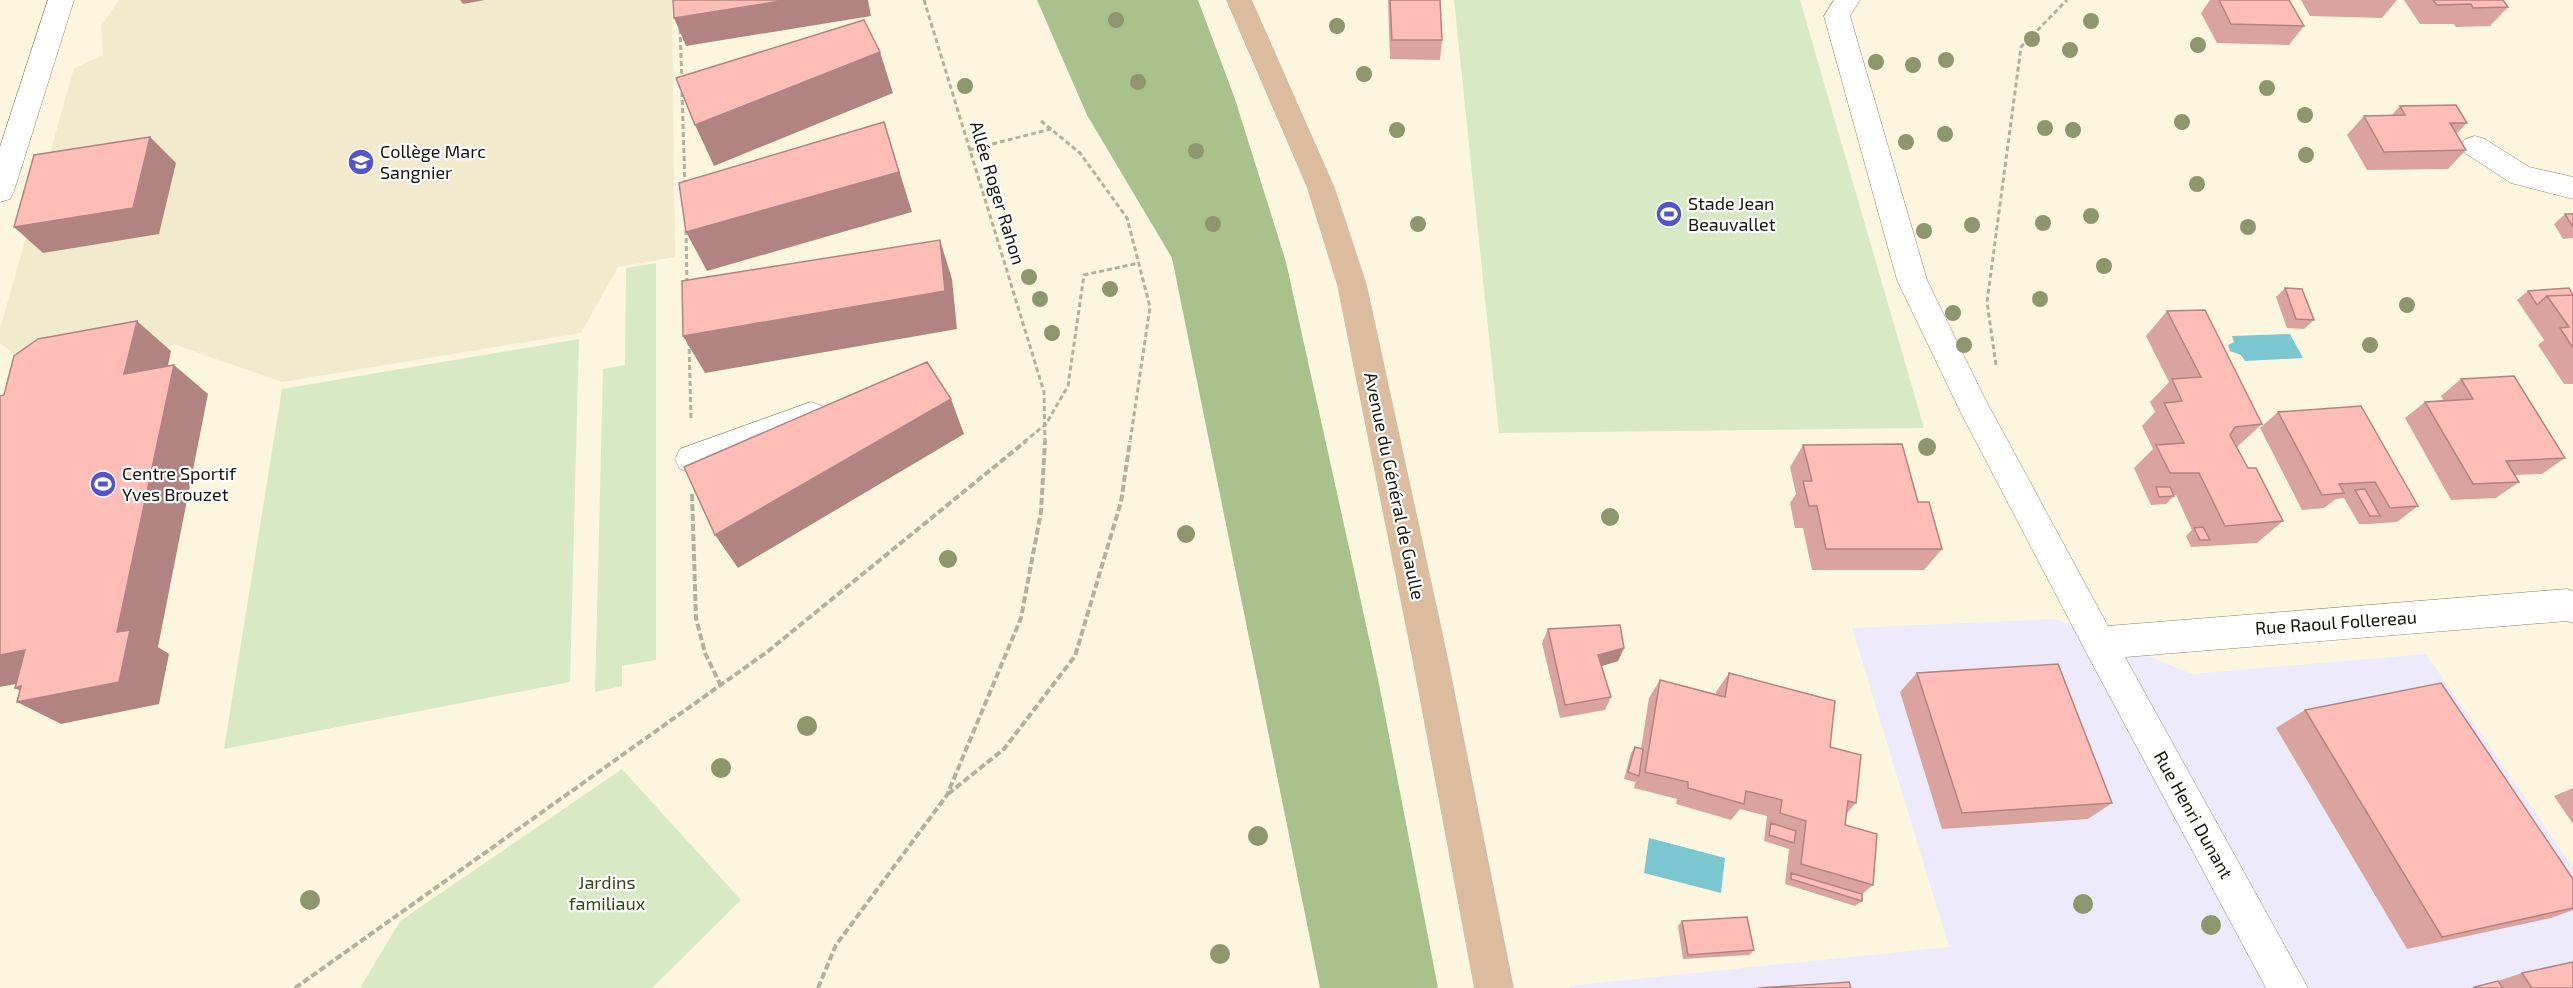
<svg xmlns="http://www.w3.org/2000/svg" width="2573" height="988" font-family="'Exo 2',sans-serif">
<rect width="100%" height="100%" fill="#fdf6df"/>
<path fill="#eceafb" d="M 2056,619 L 2192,674 L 2426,654 L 2573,867 L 2573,988 L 1570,988 L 1569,986 L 1949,947 L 1852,628 Z"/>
<path fill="#f2eacc" d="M 119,0 L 672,0 L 675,257 L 618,267 L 581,333 L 282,382 L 176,345 L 76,362 L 13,353 L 0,343 L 0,329 L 74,68 L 103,55 L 101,26 Z"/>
<path fill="#d8e9c6" d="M 1454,0 L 1800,0 L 1924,428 L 1499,433 Z
M 656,263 L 656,660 L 622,666 L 622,686 L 595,692 L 603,369 L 625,365 L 626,268 Z
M 579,339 L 570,682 L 224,749 L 282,389 Z
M 622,769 L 741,900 L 652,988 L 360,988 L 400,921 Z"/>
<path fill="#a9c18c" d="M 1037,0 L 1198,0 L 1235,99 L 1286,262 L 1378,679 L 1438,988 L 1320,988 L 1172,258 L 1087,115 Z"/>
<path fill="#7ac6d1" d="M 2290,334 L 2303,358 L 2245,361 L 2241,355 L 2230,351 L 2228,345 L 2234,342 L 2232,336 Z
M 1649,838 L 1725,858 L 1721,893 L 1644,873 Z"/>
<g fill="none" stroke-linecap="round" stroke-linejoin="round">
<defs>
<path id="minor" d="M 48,0 L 74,0 L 14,191 L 10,199 L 0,202 L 0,147 Z
M 1834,0 L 1860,0 L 1850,16 L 1927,280 L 1984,397 L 2108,626 L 2567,589 L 2573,591 L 2573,623 L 2567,621 L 2125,657 L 2308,988 L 2266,988 L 2087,654 L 1961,413 L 1897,280 L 1824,16 Z
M 2475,136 L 2485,139 L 2529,167 L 2573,177 L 2573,199 L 2511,183 L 2465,153 L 2461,146 L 2465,139 Z
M 811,402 L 822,406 L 827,415 L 822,424 L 691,473 L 680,469 L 675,459 L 680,449 Z"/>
<path id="major" d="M 1226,0 L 1252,0 L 1335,188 L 1367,285 L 1448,658 L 1514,988 L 1474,988 L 1412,658 L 1337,285 L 1307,188 Z"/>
</defs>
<use href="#minor" stroke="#8a8470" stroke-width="1"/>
<use href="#major" stroke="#fff" stroke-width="1"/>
<path stroke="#b5b09d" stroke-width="3" stroke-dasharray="5 3" stroke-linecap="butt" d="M 924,0 L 1044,392 L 1045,442
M 680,29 L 682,82
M 682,92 L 685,186
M 1041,121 L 1080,153 L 1127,218 L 1150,307 L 1130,442
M 969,150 L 1051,129
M 686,230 L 687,285
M 689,341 L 691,420
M 1996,365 L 1987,302 L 2021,47 L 2067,0
M 1024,442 L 1046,424 L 1068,386 L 1084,275 L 1139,263"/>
<path stroke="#b5b09d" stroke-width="4" stroke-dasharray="7 3" stroke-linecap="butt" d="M 692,494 L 696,618 L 705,653 L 721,686
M 948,794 L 1004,749 L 1075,656 L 1121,502 L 1130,441
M 295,988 L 767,652 L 1026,441
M 818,988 L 836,945 L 947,795 L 1021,618 L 1041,512 L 1045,441"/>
<use href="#minor" fill="#fff" fill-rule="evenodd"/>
<use href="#major" fill="#dbbc9e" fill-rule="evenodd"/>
</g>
<g fill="#8e966d">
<circle cx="1116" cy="20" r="8"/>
<circle cx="2091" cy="21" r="8"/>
<circle cx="1337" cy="26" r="8"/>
<circle cx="2032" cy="39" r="8"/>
<circle cx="2198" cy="45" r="8"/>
<circle cx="2070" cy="50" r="8"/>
<circle cx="1946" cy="60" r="8"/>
<circle cx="1876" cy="62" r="8"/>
<circle cx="1913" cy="65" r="8"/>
<circle cx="1364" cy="74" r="8"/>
<circle cx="1138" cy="82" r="8"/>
<circle cx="965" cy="86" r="8"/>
<circle cx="2267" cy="88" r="8"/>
<circle cx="2305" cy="115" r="8"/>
<circle cx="2182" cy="122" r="8"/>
<circle cx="2045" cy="128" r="8"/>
<circle cx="1397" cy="130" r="8"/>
<circle cx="2073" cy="130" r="8"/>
<circle cx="1945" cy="134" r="8"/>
<circle cx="1906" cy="142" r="8"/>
<circle cx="1196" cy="151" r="8"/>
<circle cx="2306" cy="155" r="8"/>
<circle cx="2197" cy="184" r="8"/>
<circle cx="2091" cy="216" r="8"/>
<circle cx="2043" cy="223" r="8"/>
<circle cx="1213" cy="224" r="8"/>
<circle cx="1418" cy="224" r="8"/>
<circle cx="1972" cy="225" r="8"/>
<circle cx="2248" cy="227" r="8"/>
<circle cx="1924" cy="231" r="8"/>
<circle cx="2104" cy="266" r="8"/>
<circle cx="1029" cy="277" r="8"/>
<circle cx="1110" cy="289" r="8"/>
<circle cx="1040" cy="299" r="8"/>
<circle cx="2040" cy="299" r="8"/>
<circle cx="2407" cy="305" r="8"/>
<circle cx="1953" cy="313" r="8"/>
<circle cx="1052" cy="333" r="8"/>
<circle cx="1964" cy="345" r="8"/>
<circle cx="2370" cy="345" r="8"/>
<circle cx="1927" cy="447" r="9"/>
<circle cx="1610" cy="517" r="9"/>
<circle cx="1186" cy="534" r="9"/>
<circle cx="948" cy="559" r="9"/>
<circle cx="807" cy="726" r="10"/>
<circle cx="721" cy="768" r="10"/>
<circle cx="1258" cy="836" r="10"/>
<circle cx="310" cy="900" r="10"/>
<circle cx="2083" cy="904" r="10"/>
<circle cx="2211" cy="925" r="10"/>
<circle cx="1220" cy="954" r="10"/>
</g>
<path fill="#dba39e" d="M 1388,0 L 1440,0 L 1442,40 L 1440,60 L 1390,59 Z
M 2210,0 L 2289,0 L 2304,26 L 2289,45 L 2217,43 L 2201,13 Z
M 2301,0 L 2397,0 L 2382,18 L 2310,16 Z
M 2404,0 L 2503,0 L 2508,7 L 2490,26 L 2456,27 L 2454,24 L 2420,24 Z
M 2400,106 L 2467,123 L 2456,134 L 2466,150 L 2448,169 L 2367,170 L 2347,135 L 2364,116 L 2391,116 Z
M 2565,214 L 2573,214 L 2573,238 L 2563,239 L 2554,224 Z
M 2285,288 L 2314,320 L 2304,329 L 2287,328 L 2276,297 Z
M 2528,291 L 2573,293 L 2573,384 L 2564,384 L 2538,345 L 2544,340 L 2517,300 Z
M 2167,311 L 2262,424 L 2237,447 L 2248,468 L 2283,521 L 2257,543 L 2191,547 L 2186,536 L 2192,530 L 2176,495 L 2174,495 L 2174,496 L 2166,504 L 2151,505 L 2134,468 L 2153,449 L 2142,426 L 2155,412 L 2150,402 L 2169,382 L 2146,336 Z
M 2461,379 L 2565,458 L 2542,474 L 2515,475 L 2519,482 L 2496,498 L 2451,500 L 2405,418 L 2425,402 L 2443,400 L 2441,396 Z
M 2278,412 L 2418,506 L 2397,522 L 2369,524 L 2359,524 L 2344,498 L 2336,499 L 2324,508 L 2302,510 L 2260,428 Z
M 1803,445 L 1918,502 L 1942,549 L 1924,570 L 1812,570 L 1803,528 L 1795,528 L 1790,503 L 1796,494 L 1790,467 Z
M 1548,629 L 1624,648 L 1618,661 L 1602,666 L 1611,697 L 1605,710 L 1560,718 L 1542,643 Z
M 1729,673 L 1830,747 L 1856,803 L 1847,813 L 1845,825 L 1873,885 L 1862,894 L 1862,901 L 1855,906 L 1785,884 L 1789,849 L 1764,841 L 1767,816 L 1740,809 L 1731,820 L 1676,804 L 1677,799 L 1634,788 L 1636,780 L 1635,782 L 1624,779 L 1631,753 L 1635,747 L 1641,749 L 1649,698 L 1660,680 L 1716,694 L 1716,692 Z
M 1917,673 L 2112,803 L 2088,819 L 1942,829 L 1900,692 Z
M 2305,710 L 2573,879 L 2573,910 L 2551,918 L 2407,949 L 2276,728 Z
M 2573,788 L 2573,824 L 2554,796 Z
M 1682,921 L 1754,950 L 1749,955 L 1683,959 L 1678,926 Z
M 2522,973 L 2573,988 L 2471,988 L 2498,981 Z"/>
<path fill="#b28481" d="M 460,0 L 485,0 L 463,4 Z
M 787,0 L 868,0 L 871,16 L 686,46 L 674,18 Z
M 880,52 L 893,93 L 714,166 L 695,125 Z
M 884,122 L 912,212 L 707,271 L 686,232 Z
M 150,137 L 176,163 L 159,234 L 43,253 L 14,227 Z
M 940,240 L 952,279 L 957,329 L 705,373 L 683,336 Z
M 137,321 L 171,351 L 160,403 L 124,374 Z
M 174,365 L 208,394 L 158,647 L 169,654 L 159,704 L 61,724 L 17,702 L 35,698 L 15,688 L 117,632 Z
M 951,399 L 964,434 L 738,568 L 715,535 Z
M 1624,648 L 1618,661 L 1592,669 L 1598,655 Z
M 25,650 L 68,674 L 0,687 L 0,655 Z"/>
<path fill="#ffbdb8" stroke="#b28481" stroke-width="1.5" d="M 673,0 L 787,0 L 674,18 Z
M 1390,0 L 1440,0 L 1442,40 L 1392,40 Z
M 2219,0 L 2289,0 L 2304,26 L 2231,24 Z
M 2433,0 L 2503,0 L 2508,7 L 2473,8 L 2471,4 L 2437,5 Z
M 864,20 L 880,52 L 695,125 L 676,78 Z
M 2456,105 L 2467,123 L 2450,123 L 2466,150 L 2384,152 L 2364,116 L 2405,115 L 2400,106 Z
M 884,122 L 899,172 L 686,232 L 679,183 Z
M 150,137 L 133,208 L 14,227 L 34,155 Z
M 2565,214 L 2573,214 L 2573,227 Z
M 940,240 L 945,291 L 683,336 L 682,281 Z
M 2285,288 L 2302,289 L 2314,320 L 2296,319 Z
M 2569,288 L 2573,295 L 2547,296 L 2537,305 L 2528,291 Z
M 2573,295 L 2573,348 L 2560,328 L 2569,327 L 2547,296 Z
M 2205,310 L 2262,424 L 2235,427 L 2230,435 L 2248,468 L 2256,468 L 2283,521 L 2225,526 L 2199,473 L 2170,473 L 2156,445 L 2184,443 L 2164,403 L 2182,401 L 2172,379 L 2201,377 L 2167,311 Z
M 137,321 L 124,374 L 174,365 L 117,632 L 130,630 L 119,682 L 17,702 L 21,686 L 15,688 L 25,650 L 0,655 L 0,396 L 4,395 L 14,356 L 38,339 Z
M 927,362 L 951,399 L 715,535 L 684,467 Z
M 2514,376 L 2565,458 L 2506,461 L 2519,482 L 2473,484 L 2425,402 L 2473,399 L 2461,379 Z
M 2361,406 L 2418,506 L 2390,508 L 2375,482 L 2339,484 L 2344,493 L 2322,495 L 2278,412 Z
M 1902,444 L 1918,502 L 1929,502 L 1942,549 L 1826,549 L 1817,506 L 1809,506 L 1803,481 L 1812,481 L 1803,445 Z
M 2156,487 L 2170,487 L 2174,496 L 2159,497 Z
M 2365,489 L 2380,516 L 2370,516 L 2355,490 Z
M 2203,527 L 2210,540 L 2200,540 L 2194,528 Z
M 1620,625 L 1624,648 L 1598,655 L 1611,697 L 1565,705 L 1548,629 Z
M 2058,664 L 2112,803 L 1962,813 L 1917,673 Z
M 1729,673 L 1835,701 L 1830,747 L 1861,755 L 1856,803 L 1848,801 L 1845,825 L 1877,834 L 1873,885 L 1801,864 L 1806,821 L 1780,813 L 1782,800 L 1746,791 L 1744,804 L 1688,788 L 1688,782 L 1645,772 L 1660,680 L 1725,697 Z
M 2441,683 L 2573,879 L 2573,908 L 2442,937 L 2305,710 Z
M 1635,747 L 1643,749 L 1639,776 L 1628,772 Z
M 1771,823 L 1796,831 L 1794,843 L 1769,835 Z
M 1791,873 L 1862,894 L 1862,901 L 1791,879 Z
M 1747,917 L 1754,950 L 1688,955 L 1682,921 Z
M 2573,962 L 2573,988 L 2532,988 L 2522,973 Z
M 2498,981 L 2503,988 L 2474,988 L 2474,987 Z
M 1849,982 L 1851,988 L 1758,988 Z"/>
<defs>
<symbol id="school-disc" viewBox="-11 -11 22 22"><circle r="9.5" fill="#5454cb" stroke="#fff"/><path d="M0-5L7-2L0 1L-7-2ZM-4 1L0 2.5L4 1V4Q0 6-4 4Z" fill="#fff"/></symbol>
<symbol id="stadium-disc" viewBox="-11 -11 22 22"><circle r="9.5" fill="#5454cb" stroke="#fff"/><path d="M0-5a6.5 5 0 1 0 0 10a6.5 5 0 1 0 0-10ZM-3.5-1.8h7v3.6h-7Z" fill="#fff"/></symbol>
</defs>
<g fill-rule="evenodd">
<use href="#school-disc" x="346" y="147" width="30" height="30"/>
<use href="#stadium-disc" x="1654" y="199" width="30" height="30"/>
<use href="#stadium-disc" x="88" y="469" width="30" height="30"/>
</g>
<g text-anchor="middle" stroke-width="4.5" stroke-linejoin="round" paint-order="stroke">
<g font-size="18" fill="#15130b" stroke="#fff" text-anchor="start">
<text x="380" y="158">Collège Marc<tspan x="380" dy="21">Sangnier</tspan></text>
<text x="1688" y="210">Stade Jean<tspan x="1688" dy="21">Beauvallet</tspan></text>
<text x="122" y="480">Centre Sportif<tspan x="122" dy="21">Yves Brouzet</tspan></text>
</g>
<g font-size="18" fill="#15130b" stroke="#fff">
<text transform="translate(997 193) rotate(73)" y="6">Allée Roger Rahon</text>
<text transform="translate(1394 486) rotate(78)" y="6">Avenue du Général de Gaulle</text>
<text transform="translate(2336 623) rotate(-4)" y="6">Rue Raoul Follereau</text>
<text transform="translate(2193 815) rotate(61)" y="6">Rue Henri Dunant</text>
</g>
<g font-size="18" fill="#33480f" stroke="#fff">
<text x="607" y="889">Jardins<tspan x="607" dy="21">familiaux</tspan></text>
</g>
</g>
</svg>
